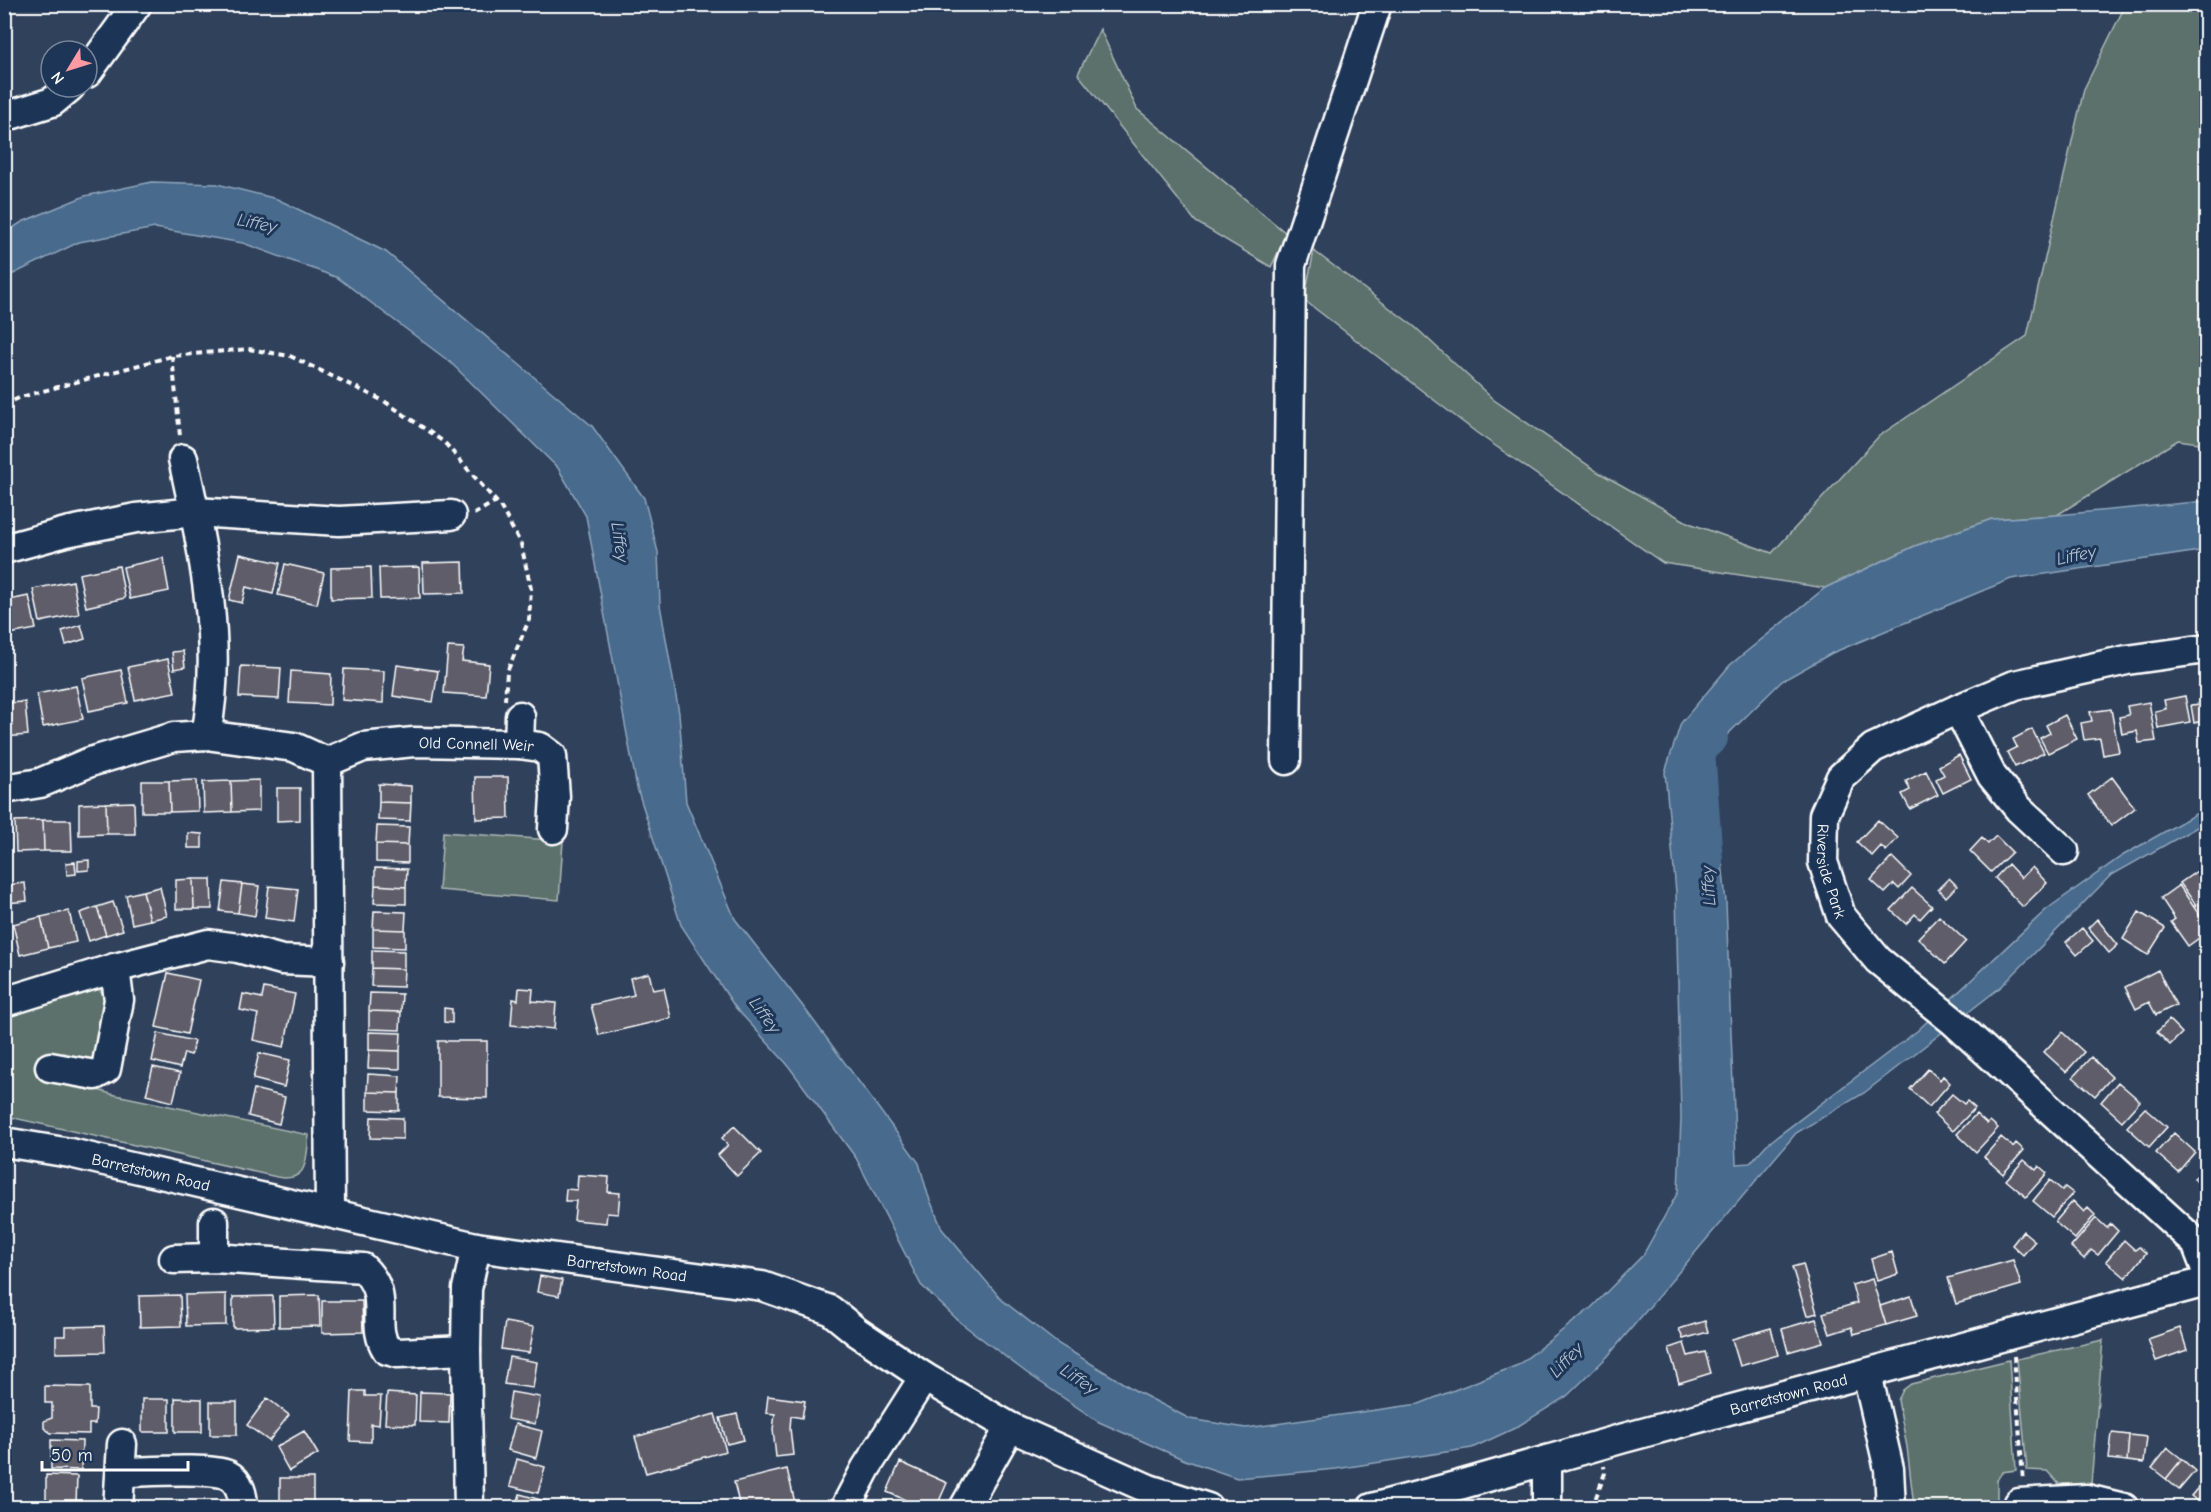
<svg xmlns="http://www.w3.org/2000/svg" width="2211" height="1512" font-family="'Comic Neue',sans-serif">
<rect width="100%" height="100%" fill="#30415c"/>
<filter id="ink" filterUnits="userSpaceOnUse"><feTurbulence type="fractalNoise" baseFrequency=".0167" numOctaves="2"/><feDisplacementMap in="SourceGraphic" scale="12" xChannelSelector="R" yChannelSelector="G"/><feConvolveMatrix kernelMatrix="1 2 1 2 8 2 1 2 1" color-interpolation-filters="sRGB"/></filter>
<g filter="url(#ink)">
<path fill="#5c716c" stroke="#aeb8b6" stroke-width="1.5" d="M 2129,5 L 2206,5 L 2206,444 L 2178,440 L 2057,515 L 1992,519 L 1915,546 L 1825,588 L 1663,563 L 1477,433 L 1304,300 L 1314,251 L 1415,327 L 1494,400 L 1598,472 L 1689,523 L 1772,553 L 1879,436 L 2027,336 L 2084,89 L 2123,10 Z
M 1100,29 L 1137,109 L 1287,234 L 1271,267 L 1196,222 L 1078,74 Z
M 443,832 L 563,841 L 559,900 L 439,890 Z
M 87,985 L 100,990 L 108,1001 L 100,1060 L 85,1066 L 38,1056 L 36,1071 L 76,1078 L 75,1083 L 111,1094 L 309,1135 C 306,1159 309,1183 277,1177 L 5,1116 L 5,1009 Z
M 2103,1340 L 2091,1484 L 2059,1484 L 2047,1471 L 2027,1470 L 2017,1359 Z
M 2009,1360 L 2016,1470 L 2002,1472 L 1997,1480 L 1997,1507 L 1914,1507 L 1907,1447 L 1898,1400 L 1903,1390 L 1911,1384 Z"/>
<path fill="#466a8d" stroke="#90a6bb" stroke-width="1.5" d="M 152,182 L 217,184 L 277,199 L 386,252 L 592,426 L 644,498 L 658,552 L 660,605 L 679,713 L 686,802 L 735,919 L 805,1009 L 919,1163 L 928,1195 L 942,1229 L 1002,1300 L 1057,1343 L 1136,1391 L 1190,1419 L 1246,1428 L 1419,1404 L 1518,1365 L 1591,1308 L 1643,1255 L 1678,1192 L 1681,1118 L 1676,892 L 1665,772 L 1681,723 L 1730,665 L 1825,588 L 1915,546 L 1992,519 L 2057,515 L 2206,501 L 2206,550 L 2011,579 L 1832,653 L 1782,681 L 1726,736 L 1694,790 L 1698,808 L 1720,841 L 1726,902 L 1736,1164 L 1750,1163 L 1766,1145 L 1917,1031 L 2047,909 L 2122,856 L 2206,808 L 2206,822 L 2110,876 L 2002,986 L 1864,1093 L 1796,1133 L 1608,1356 L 1567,1396 L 1515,1428 L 1472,1448 L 1336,1469 L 1237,1478 L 1185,1460 L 1099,1422 L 1027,1373 L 961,1323 L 921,1285 L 856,1158 L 787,1064 L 735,1007 L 681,925 L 637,788 L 586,516 L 558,468 L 450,362 L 338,278 L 243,243 L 155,228 L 79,242 L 5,278 L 5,233 L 22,222 L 85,196 Z"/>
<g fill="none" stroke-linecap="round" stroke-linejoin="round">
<path stroke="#466a8d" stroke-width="34" d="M 1706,861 L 1698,749 L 1711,738"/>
</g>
<path fill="#5e5d69" stroke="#fff" stroke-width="1.5" d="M 240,554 L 280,563 L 273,594 L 246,587 L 242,603 L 229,600 Z
M 163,558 L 169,591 L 130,599 L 123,567 Z
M 463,562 L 464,593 L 424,594 L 423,563 Z
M 285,564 L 324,573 L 317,604 L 278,595 Z
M 119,566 L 125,598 L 86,607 L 79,574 Z
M 371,567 L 372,598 L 331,599 L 331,568 Z
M 419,567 L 420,598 L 380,599 L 379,568 Z
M 73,581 L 79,614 L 40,622 L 33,589 Z
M 29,596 L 36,629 L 4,635 L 4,601 Z
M 81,625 L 85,639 L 66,645 L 62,631 Z
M 448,647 L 464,648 L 462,661 L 489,664 L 486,696 L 444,693 Z
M 183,651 L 185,667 L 174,669 L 172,652 Z
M 168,659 L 175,692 L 135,700 L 128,667 Z
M 397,665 L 438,671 L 433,702 L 393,696 Z
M 241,666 L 281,668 L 279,699 L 239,697 Z
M 344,669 L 384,671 L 383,703 L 342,700 Z
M 121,670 L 128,703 L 89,711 L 82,678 Z
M 291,671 L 331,674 L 330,705 L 289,703 Z
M 76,686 L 83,719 L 43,727 L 37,694 Z
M 2206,693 L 2206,720 L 2194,723 L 2191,705 L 2201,704 L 2200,695 Z
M 2185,696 L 2190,722 L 2158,728 L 2155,711 L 2166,709 L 2164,700 Z
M 25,702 L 28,735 L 4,737 L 4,703 Z
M 2149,702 L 2156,741 L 2139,743 L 2137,731 L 2122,734 L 2119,717 L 2129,715 L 2127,706 Z
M 2111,709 L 2119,752 L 2103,755 L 2100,738 L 2084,740 L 2081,723 L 2092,721 L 2090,712 Z
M 2065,715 L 2077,739 L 2048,753 L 2040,738 L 2050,733 L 2046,725 Z
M 2032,729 L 2044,753 L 2015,767 L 2007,752 L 2017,747 L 2013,739 Z
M 1959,755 L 1971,779 L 1943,793 L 1936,779 L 1944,775 L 1939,766 Z
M 1926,771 L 1938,795 L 1910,809 L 1902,794 L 1910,790 L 1906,781 Z
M 475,777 L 508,777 L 509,818 L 476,819 Z
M 2112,777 L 2135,808 L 2111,826 L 2088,795 Z
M 197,780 L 198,811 L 170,812 L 169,781 Z
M 259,780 L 259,811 L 232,812 L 231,781 Z
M 142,781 L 169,781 L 170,812 L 142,812 Z
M 231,781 L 232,812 L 204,813 L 203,782 Z
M 379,784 L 411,786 L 411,803 L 379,802 Z
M 277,788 L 300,788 L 300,820 L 277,821 Z
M 134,802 L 135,834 L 107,834 L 106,803 Z
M 379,802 L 411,803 L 410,821 L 378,820 Z
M 106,803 L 107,834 L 79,835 L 79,804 Z
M 43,820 L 44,851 L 16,852 L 15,821 Z
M 43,820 L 71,820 L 72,851 L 44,851 Z
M 1878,820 L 1898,838 L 1886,851 L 1881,846 L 1872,856 L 1857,842 Z
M 4,824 L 7,824 L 8,870 L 4,870 Z
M 377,826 L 409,827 L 408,845 L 376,844 Z
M 188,833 L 202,834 L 202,848 L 188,848 Z
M 1996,836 L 2012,852 L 1991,872 L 1970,851 L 1982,838 L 1988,844 Z
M 376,844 L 408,845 L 408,863 L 376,862 Z
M 1892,857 L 1911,876 L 1899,889 L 1894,884 L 1885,893 L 1871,880 Z
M 89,860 L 89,870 L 78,871 L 78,861 Z
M 75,862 L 76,874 L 67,875 L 66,863 Z
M 2008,864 L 2021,878 L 2032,867 L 2047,883 L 2023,907 L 1995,878 Z
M 375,868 L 407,869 L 406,887 L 375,885 Z
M 2200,869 L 2206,879 L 2206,925 L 2194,907 L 2196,905 L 2180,883 Z
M 1949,878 L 1957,886 L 1946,897 L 1938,889 Z
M 193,879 L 194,909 L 176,909 L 176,880 Z
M 193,879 L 211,879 L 212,909 L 194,909 Z
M 224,882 L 242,884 L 238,913 L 220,911 Z
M 25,883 L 27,901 L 7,903 L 5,885 Z
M 242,884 L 259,886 L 255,916 L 238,913 Z
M 375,885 L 406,887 L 406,904 L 374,903 Z
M 2179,885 L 2206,925 L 2206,933 L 2188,946 L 2171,922 L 2175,919 L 2161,898 Z
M 269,886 L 298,889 L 294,922 L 265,918 Z
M 160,887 L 167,916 L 150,920 L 143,891 Z
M 1912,888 L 1932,906 L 1920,919 L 1915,914 L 1906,924 L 1891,910 Z
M 143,891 L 150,920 L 132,924 L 126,895 Z
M 113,902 L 123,930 L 106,935 L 97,907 Z
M 97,907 L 106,935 L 89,941 L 80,913 Z
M 69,911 L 76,942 L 48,948 L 41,917 Z
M 374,911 L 406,912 L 405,930 L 373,929 Z
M 2139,912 L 2165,928 L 2148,955 L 2123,939 Z
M 1939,916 L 1966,941 L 1945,964 L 1918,938 Z
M 41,917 L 48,948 L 20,955 L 13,924 Z
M 2097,919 L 2118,945 L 2109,953 L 2088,928 Z
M 2082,928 L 2093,941 L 2077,955 L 2066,942 Z
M 373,929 L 405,930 L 405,948 L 373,947 Z
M 372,950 L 404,951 L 404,969 L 372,968 Z
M 372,968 L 404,969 L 403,987 L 371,986 Z
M 2158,970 L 2176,1005 L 2156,1015 L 2149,1002 L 2136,1009 L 2125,987 Z
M 168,973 L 199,980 L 187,1034 L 156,1027 Z
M 649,973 L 653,990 L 664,988 L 671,1018 L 599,1035 L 591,1005 L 634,995 L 630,978 Z
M 264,988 L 295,994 L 284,1047 L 253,1040 L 258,1014 L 240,1010 L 243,994 L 262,998 Z
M 519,988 L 533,989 L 532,1001 L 556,1003 L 554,1029 L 511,1025 L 513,999 L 518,1000 Z
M 370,993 L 402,994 L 401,1012 L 369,1011 Z
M 444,1008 L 452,1009 L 452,1023 L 444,1022 Z
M 369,1011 L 401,1012 L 400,1030 L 369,1029 Z
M 2169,1020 L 2182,1033 L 2170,1045 L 2157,1032 Z
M 369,1032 L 401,1033 L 400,1051 L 369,1050 Z
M 2062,1032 L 2084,1052 L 2066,1072 L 2044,1052 Z
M 158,1033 L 194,1041 L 191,1055 L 184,1053 L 180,1068 L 152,1061 Z
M 438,1041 L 487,1041 L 487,1098 L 438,1097 Z
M 369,1050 L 400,1051 L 400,1069 L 368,1068 Z
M 259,1053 L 290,1060 L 284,1087 L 253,1079 Z
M 2091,1057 L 2112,1077 L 2095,1096 L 2073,1077 Z
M 153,1067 L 180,1073 L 173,1102 L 146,1095 Z
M 1928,1069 L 1940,1080 L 1943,1076 L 1950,1083 L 1929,1107 L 1910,1089 Z
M 368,1074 L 400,1076 L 399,1093 L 367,1092 Z
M 2118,1082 L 2140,1101 L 2122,1121 L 2101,1102 Z
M 254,1089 L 285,1097 L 279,1124 L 248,1116 Z
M 367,1092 L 399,1093 L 399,1111 L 367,1110 Z
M 1952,1094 L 1964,1104 L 1967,1101 L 1975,1108 L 1953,1131 L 1934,1114 Z
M 2145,1108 L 2167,1127 L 2149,1147 L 2127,1127 Z
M 1976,1114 L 1987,1124 L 1990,1121 L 1998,1128 L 1976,1152 L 1957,1134 Z
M 371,1117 L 403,1118 L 403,1139 L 370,1138 Z
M 734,1126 L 761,1153 L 737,1176 L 718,1155 L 728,1145 L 722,1138 Z
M 2174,1133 L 2195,1152 L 2178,1172 L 2156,1153 Z
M 2001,1137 L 2013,1147 L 2016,1143 L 2024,1150 L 2003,1174 L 1984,1157 Z
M 2024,1160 L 2036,1170 L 2039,1166 L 2047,1173 L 2026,1197 L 2006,1180 Z
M 2206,1168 L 2206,1193 L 2194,1178 Z
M 578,1175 L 609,1177 L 608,1192 L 620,1193 L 618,1214 L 607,1213 L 606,1223 L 574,1220 L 576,1201 L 565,1201 L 566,1189 L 577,1190 Z
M 2050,1180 L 2062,1190 L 2065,1187 L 2073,1193 L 2052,1217 L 2033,1201 Z
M 2073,1201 L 2084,1212 L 2088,1208 L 2095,1215 L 2075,1239 L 2055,1222 Z
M 2096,1218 L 2107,1228 L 2111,1224 L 2118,1231 L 2098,1255 L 2091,1250 L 2084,1259 L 2071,1247 Z
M 2023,1231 L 2035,1241 L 2023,1255 L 2012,1245 Z
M 2124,1240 L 2135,1250 L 2139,1247 L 2146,1253 L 2126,1278 L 2106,1261 Z
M 1892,1252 L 1898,1274 L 1877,1281 L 1871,1259 Z
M 2013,1260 L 2021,1285 L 1956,1304 L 1948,1278 Z
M 1803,1264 L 1817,1313 L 1807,1316 L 1792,1267 Z
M 540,1276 L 562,1280 L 559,1296 L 537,1292 Z
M 1872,1279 L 1886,1325 L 1854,1334 L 1852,1327 L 1830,1334 L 1823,1313 L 1857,1303 L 1852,1285 Z
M 226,1294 L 226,1325 L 186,1326 L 185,1295 Z
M 180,1295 L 181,1326 L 140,1327 L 139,1296 Z
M 319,1295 L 320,1326 L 279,1327 L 279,1296 Z
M 273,1296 L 274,1327 L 233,1328 L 233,1297 Z
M 1911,1296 L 1917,1316 L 1886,1325 L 1880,1306 Z
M 322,1301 L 362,1301 L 363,1332 L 322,1333 Z
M 1816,1319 L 1823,1342 L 1788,1352 L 1782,1329 Z
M 1705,1321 L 1708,1332 L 1683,1339 L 1679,1329 Z
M 505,1322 L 534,1327 L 529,1353 L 501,1349 Z
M 104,1326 L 105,1352 L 56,1353 L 56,1336 L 65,1336 L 65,1327 Z
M 1771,1328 L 1778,1355 L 1740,1366 L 1732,1339 Z
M 2180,1328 L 2187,1350 L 2156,1361 L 2148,1339 Z
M 1684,1343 L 1688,1356 L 1705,1352 L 1711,1373 L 1679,1383 L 1669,1348 Z
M 509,1357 L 537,1362 L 533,1388 L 504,1384 Z
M 45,1386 L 90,1387 L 90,1409 L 96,1409 L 95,1424 L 89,1424 L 89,1434 L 51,1433 L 44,1428 L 44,1421 L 52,1418 L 52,1403 L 45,1403 Z
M 352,1391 L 365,1391 L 365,1396 L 381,1396 L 379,1425 L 371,1424 L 371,1442 L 350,1441 Z
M 420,1392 L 450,1393 L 449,1423 L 419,1422 Z
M 511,1392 L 540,1397 L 535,1424 L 507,1419 Z
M 387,1393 L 416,1395 L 415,1425 L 385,1424 Z
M 768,1396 L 805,1401 L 802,1418 L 791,1416 L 790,1428 L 793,1455 L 776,1457 L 773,1429 L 775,1414 L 766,1413 Z
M 175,1398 L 202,1399 L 202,1432 L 175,1432 Z
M 267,1398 L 289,1415 L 269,1441 L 247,1425 Z
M 142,1399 L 169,1399 L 169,1432 L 142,1432 Z
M 210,1402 L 237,1402 L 237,1435 L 210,1435 Z
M 715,1414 L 726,1451 L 646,1473 L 635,1437 Z
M 737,1414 L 744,1440 L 727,1444 L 720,1418 Z
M 515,1424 L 542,1431 L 536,1458 L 508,1450 Z
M 304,1431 L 318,1454 L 289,1471 L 276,1447 Z
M 2112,1433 L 2129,1435 L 2127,1461 L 2109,1459 Z
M 2129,1435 L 2147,1437 L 2144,1463 L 2127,1461 Z
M 51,1440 L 82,1441 L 81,1470 L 51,1469 Z
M 2168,1448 L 2182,1459 L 2166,1479 L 2152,1468 Z
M 517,1459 L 545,1467 L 538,1493 L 510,1486 Z
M 2182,1459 L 2195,1471 L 2179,1490 L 2166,1479 Z
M 900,1462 L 947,1483 L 936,1508 L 924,1508 L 887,1492 Z
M 787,1469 L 796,1507 L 740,1508 L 734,1482 Z
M 46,1475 L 77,1476 L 76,1505 L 46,1504 Z
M 280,1478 L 313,1478 L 313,1504 L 280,1505 Z
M 2206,1478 L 2206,1506 L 2205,1507 L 2191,1496 Z
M 520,1494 L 548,1502 L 546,1508 L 516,1508 Z"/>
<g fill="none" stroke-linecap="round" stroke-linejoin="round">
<defs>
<g id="minor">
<path d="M 87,73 L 137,4"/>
<path d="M 4,117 L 52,102 L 70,87"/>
<path d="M 183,459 C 203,550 224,642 206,735"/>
<path d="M 4,549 L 66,532 L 136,518 L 195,512 L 339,521 L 451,515"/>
<path id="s1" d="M 2206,649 L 2127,660 L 2015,685 L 1958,709 L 1873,748 L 1841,777 L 1824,815 L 1823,862 L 1841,916 L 1878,960 L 1953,1021 L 2196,1243 L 2206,1269"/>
<path d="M 1958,709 L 1992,776 L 2019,809 L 2064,851"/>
<path d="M 519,744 L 520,716"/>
<path d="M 1286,760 L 1291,265 L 1377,4"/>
<path d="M 327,762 L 330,1212"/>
<path id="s2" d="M 4,789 L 40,783 L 90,762 L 174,737 L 206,735 L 294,747 L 327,762 L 363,747 L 414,742 L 519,744 L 540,747 L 552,756 L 555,796 L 553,829"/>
<path d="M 4,1002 L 115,968 L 208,944 L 238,948 L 282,960 L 329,962"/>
<path d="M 50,1067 L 95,1075 L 106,1069 L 119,1000 L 115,968"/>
<path id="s3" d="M 4,1142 L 70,1153 L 476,1247 L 762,1286 L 830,1310 L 857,1332 L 924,1377 L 1010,1427 L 1149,1489 L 1208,1508"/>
<path d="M 214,1258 L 214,1222"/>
<path d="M 174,1259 L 214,1258 L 363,1268 C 393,1297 369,1323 387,1350 L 398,1353 L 466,1350"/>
<path d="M 1867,1374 L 1889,1469 L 1891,1508"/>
<path d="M 121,1472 C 143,1472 210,1467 228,1475 C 240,1481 243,1496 243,1508"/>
<path d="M 2019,1503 L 2087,1499 L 2124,1508"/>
<path d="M 118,1508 L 122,1444"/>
<path d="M 469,1508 L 466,1350 L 467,1289 L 476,1247"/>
<path d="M 845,1508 L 866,1468 L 924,1377"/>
<path d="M 964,1508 L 1010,1427"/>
<path id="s4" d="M 1372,1508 L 1463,1484 L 1624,1438 L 2206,1282"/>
<path d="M 1547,1508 L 1547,1460"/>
</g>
</defs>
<use href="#minor" stroke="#fff" stroke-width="33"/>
<path stroke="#fff" stroke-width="4" stroke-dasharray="6 4.5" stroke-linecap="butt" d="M 172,356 L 180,436
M 4,405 L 21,397 L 172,356 L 248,349 L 290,356 L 384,401 L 444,442 L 500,506 L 521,544 L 531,589 L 529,620 L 507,672 L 505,700
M 474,514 L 496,501
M 2014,1356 L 2023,1480
M 1592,1508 L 1605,1473 L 1604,1466"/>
<use href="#minor" stroke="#1d3557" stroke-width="28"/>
</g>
</g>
<g text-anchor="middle" stroke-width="6" stroke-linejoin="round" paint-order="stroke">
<g font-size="16" fill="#fff" stroke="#1d3557">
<text dy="6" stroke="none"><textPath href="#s2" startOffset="488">Old Connell Weir</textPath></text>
<text dy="6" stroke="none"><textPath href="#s1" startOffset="492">Riverside Park</textPath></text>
<text dy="6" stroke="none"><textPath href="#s3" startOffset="150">Barretstown Road</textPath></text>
<text dy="6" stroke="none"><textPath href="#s3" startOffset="636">Barretstown Road</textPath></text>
<text dy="6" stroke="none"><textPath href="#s4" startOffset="432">Barretstown Road</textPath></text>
</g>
<g font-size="18" font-style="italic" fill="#b5c3d1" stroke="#1d3557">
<text transform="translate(257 223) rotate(11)" y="6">Liffey</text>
<text transform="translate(620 542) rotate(82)" y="6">Liffey</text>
<text transform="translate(2076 555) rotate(-12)" y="6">Liffey</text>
<text transform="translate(1708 886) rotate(-94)" y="6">Liffey</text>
<text transform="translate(765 1015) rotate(54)" y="6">Liffey</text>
<text transform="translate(1566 1360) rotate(-46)" y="6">Liffey</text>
<text transform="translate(1079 1379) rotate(34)" y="6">Liffey</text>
</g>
</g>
<rect width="2211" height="1512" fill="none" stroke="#1d3557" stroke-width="24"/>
<rect x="12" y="12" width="2187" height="1488" fill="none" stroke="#fff" stroke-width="2" filter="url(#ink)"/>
<g transform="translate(69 69) rotate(232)"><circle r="28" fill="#1d3557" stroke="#77869a" stroke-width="1.5"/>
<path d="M0-4.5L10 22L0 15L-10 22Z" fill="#ff9aa2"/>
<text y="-9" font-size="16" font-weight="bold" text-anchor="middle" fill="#ffffff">N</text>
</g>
<path d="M42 1461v9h146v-9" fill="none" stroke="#ffffff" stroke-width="3"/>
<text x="51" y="1461" font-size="18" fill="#ffffff" stroke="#1d3557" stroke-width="4.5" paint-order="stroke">50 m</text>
</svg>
